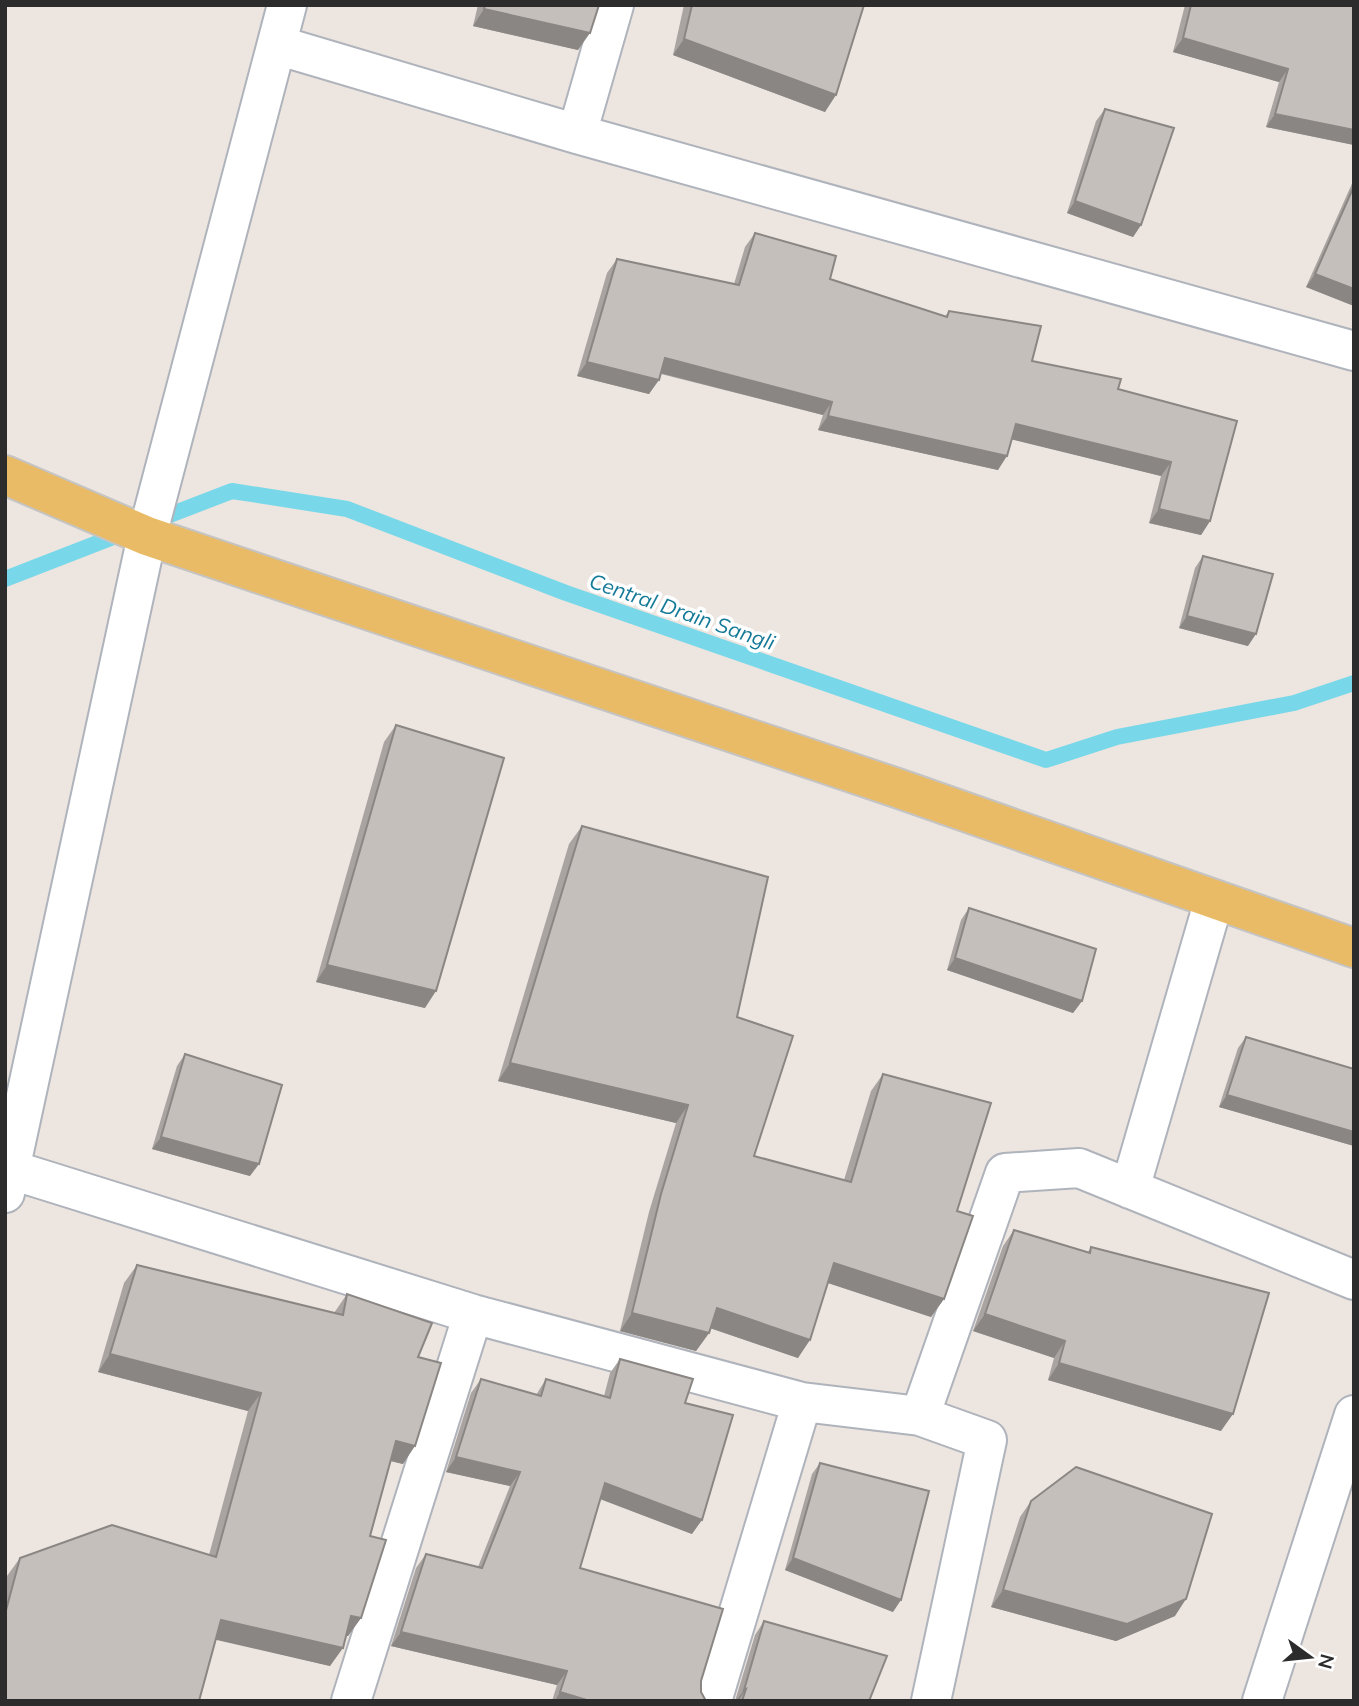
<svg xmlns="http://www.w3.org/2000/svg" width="1359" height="1706" font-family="Mulish,sans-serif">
<rect width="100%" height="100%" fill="#ede5df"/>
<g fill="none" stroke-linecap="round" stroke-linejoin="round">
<path stroke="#78d8e9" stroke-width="16" d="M 154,521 L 232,491 L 347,509 L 566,593 L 1046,760 L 1117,737 L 1294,703 L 1354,683
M 5,579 L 126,532"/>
<defs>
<path id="minor" d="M 277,45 L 577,134 L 1354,351
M 577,134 L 614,5
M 12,1170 L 473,1314 L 802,1402 L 920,1416 L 987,1440 L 931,1701
M 1130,1189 L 1214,900
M 5,1193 L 147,536 L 287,5
M 920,1416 L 1005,1173 L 1079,1168 L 1354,1280
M 351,1701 L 473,1314
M 712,1701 L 802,1402
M 1262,1701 L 1354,1415"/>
<path id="major" d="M 5,475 L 147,536 L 897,788 L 1354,948"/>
</defs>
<use href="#minor" stroke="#afb3bb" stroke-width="42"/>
<use href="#major" stroke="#c4c4c4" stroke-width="42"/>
<use href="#minor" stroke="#fff" stroke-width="38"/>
<use href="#major" stroke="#eabb67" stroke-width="38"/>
</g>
<path fill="#a9a4a1" d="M 478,5 L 599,5 L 578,50 L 473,26 Z
M 684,5 L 864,5 L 825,112 L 673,55 Z
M 1185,5 L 1354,5 L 1354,145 L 1266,127 L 1279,82 L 1173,52 Z
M 1105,109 L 1141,225 L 1133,237 L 1067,213 L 1096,121 Z
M 1354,179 L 1354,306 L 1306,287 Z
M 755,233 L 830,279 L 945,317 L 949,311 L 1032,361 L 1118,389 L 1210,521 L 1201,535 L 1149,523 L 1161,476 L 1012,439 L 998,470 L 818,430 L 823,415 L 661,374 L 649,394 L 577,376 L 607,273 L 617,259 L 734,284 L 745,247 Z
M 1203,556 L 1248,646 L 1179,628 L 1195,568 Z
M 396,725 L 425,1008 L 316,982 L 384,742 Z
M 582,826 L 737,1017 L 754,1156 L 844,1180 L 871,1091 L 883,1074 L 957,1211 L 944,1299 L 931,1317 L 828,1283 L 798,1358 L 710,1328 L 709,1333 L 696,1351 L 620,1331 L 649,1212 L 676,1123 L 498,1081 L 569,844 Z
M 969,908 L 1082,1001 L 1073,1013 L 947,970 L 961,920 Z
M 1246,1037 L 1354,1069 L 1354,1146 L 1219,1107 L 1238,1048 Z
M 185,1054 L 250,1176 L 152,1149 L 177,1066 Z
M 1014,1230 L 1088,1252 L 1091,1247 L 1221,1431 L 1048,1380 L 1054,1358 L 973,1331 L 1003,1246 Z
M 137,1265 L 334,1313 L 347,1294 L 418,1357 L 403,1464 L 390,1461 L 370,1536 L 361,1618 L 348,1636 L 346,1636 L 330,1666 L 216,1639 L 5,1701 L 5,1582 L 7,1576 L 20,1558 L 209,1555 L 248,1411 L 98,1372 L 124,1283 Z
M 620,1359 L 685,1403 L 692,1534 L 600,1499 L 580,1568 L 701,1681 L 701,1692 L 706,1701 L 552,1701 L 557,1685 L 391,1646 L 416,1568 L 426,1554 L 478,1567 L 510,1486 L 446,1472 L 471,1393 L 481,1379 L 536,1395 L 546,1379 L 604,1396 L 610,1373 Z
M 820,1463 L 893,1612 L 785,1570 L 812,1474 Z
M 1031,1501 L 1175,1616 L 1116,1641 L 991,1607 L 1020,1517 Z
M 764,1621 L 869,1701 L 735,1701 L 755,1635 Z"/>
<path fill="#8a8683" d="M 484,9 L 590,33 L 578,50 L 473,26 Z
M 1183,38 L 1288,69 L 1279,82 L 1173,52 Z
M 684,39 L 836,95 L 825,112 L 673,55 Z
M 1275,114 L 1354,130 L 1354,145 L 1266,127 Z
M 1075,201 L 1141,225 L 1133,237 L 1067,213 Z
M 1315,274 L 1354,289 L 1354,306 L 1306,287 Z
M 665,358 L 832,402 L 823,415 L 656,372 Z
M 587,362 L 659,380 L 649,394 L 577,376 Z
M 828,416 L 1007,456 L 998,470 L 818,430 Z
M 1016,424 L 1171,462 L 1161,476 L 1006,438 Z
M 1159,509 L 1210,521 L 1201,535 L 1149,523 Z
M 1187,616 L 1256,634 L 1248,646 L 1179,628 Z
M 955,958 L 1082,1001 L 1073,1013 L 947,970 Z
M 327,965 L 436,991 L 425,1008 L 316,982 Z
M 510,1063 L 688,1105 L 676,1123 L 498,1081 Z
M 1227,1095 L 1354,1132 L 1354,1146 L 1219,1107 Z
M 161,1137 L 259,1164 L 250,1176 L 152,1149 Z
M 834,1263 L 944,1299 L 931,1317 L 822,1281 Z
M 717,1308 L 810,1340 L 798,1358 L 704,1326 Z
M 632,1313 L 709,1333 L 696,1351 L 620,1331 Z
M 985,1314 L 1065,1341 L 1054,1358 L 973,1331 Z
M 110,1354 L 261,1393 L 248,1411 L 98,1372 Z
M 1059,1363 L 1233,1414 L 1221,1431 L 1048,1380 Z
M 396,1441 L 415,1446 L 403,1464 L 383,1459 Z
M 456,1457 L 520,1472 L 510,1486 L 446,1472 Z
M 605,1483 L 702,1520 L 692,1534 L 595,1497 Z
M 793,1558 L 901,1600 L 893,1612 L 785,1570 Z
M 1003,1590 L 1186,1599 L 1175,1616 L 1116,1641 L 991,1607 Z
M 351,1616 L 361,1618 L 348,1636 L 338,1634 Z
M 221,1620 L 343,1648 L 330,1666 L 208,1638 Z
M 401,1632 L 567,1671 L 557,1685 L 391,1646 Z
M 746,1689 L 738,1701 L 736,1701 L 744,1690 Z
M 560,1692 L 590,1701 L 555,1701 Z"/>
<path fill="#c5bfbb" stroke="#8a8683" stroke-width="2" d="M 485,5 L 599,5 L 590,33 L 484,9 Z
M 692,5 L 864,5 L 836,95 L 684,39 Z
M 1191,5 L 1354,5 L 1354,130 L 1275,114 L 1288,69 L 1183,38 Z
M 1105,109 L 1174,128 L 1141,225 L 1075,201 Z
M 1354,186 L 1354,289 L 1315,274 Z
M 755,233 L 836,256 L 830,279 L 947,317 L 949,311 L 1041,326 L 1032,361 L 1121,379 L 1118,389 L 1237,421 L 1210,521 L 1159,509 L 1171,462 L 1016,424 L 1007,456 L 828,416 L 832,402 L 665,358 L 659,380 L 587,362 L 617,259 L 739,285 Z
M 1203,556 L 1273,574 L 1256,634 L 1187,616 Z
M 396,725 L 504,758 L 436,991 L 327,965 Z
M 582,826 L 768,877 L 737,1017 L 793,1036 L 754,1156 L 851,1182 L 883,1074 L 991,1103 L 957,1211 L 973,1216 L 944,1299 L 834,1263 L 810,1340 L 717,1308 L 709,1333 L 632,1313 L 661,1194 L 688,1105 L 510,1063 Z
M 969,908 L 1096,949 L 1082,1001 L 955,958 Z
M 1246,1037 L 1354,1069 L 1354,1132 L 1227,1095 Z
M 185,1054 L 282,1085 L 259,1164 L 161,1137 Z
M 1014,1230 L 1090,1253 L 1091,1247 L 1269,1293 L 1233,1414 L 1059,1363 L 1065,1341 L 985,1314 Z
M 137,1265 L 343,1315 L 347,1294 L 432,1323 L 418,1357 L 441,1363 L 415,1446 L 396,1441 L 370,1536 L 386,1540 L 361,1618 L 351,1616 L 343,1648 L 221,1620 L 199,1701 L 5,1701 L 5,1614 L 20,1558 L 112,1525 L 216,1557 L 261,1393 L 110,1354 Z
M 620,1359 L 693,1379 L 685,1403 L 733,1415 L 702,1520 L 605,1483 L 580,1568 L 723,1609 L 701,1681 L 701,1692 L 706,1701 L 590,1701 L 560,1692 L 567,1671 L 401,1632 L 426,1554 L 482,1568 L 520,1472 L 456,1457 L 481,1379 L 541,1396 L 546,1379 L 610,1398 Z
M 820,1463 L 929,1491 L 901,1600 L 793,1558 Z
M 1076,1467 L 1212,1514 L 1186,1599 L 1127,1624 L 1003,1590 L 1031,1501 Z
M 764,1621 L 887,1656 L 869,1701 L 742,1701 L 746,1689 L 744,1690 Z"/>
<g text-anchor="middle" stroke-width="7" stroke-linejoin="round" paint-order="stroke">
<g font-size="21" font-style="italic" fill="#157a97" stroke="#fff">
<text transform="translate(682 612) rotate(19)" y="7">Central Drain Sangli</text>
</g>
</g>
<rect width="1359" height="1706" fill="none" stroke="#2c2c2c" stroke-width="14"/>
<g transform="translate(1310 1657) rotate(105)" stroke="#ffffff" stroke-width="5" paint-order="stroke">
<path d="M0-5L12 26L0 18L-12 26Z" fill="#2c2c2c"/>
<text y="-10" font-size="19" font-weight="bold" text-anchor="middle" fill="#2c2c2c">N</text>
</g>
</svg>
